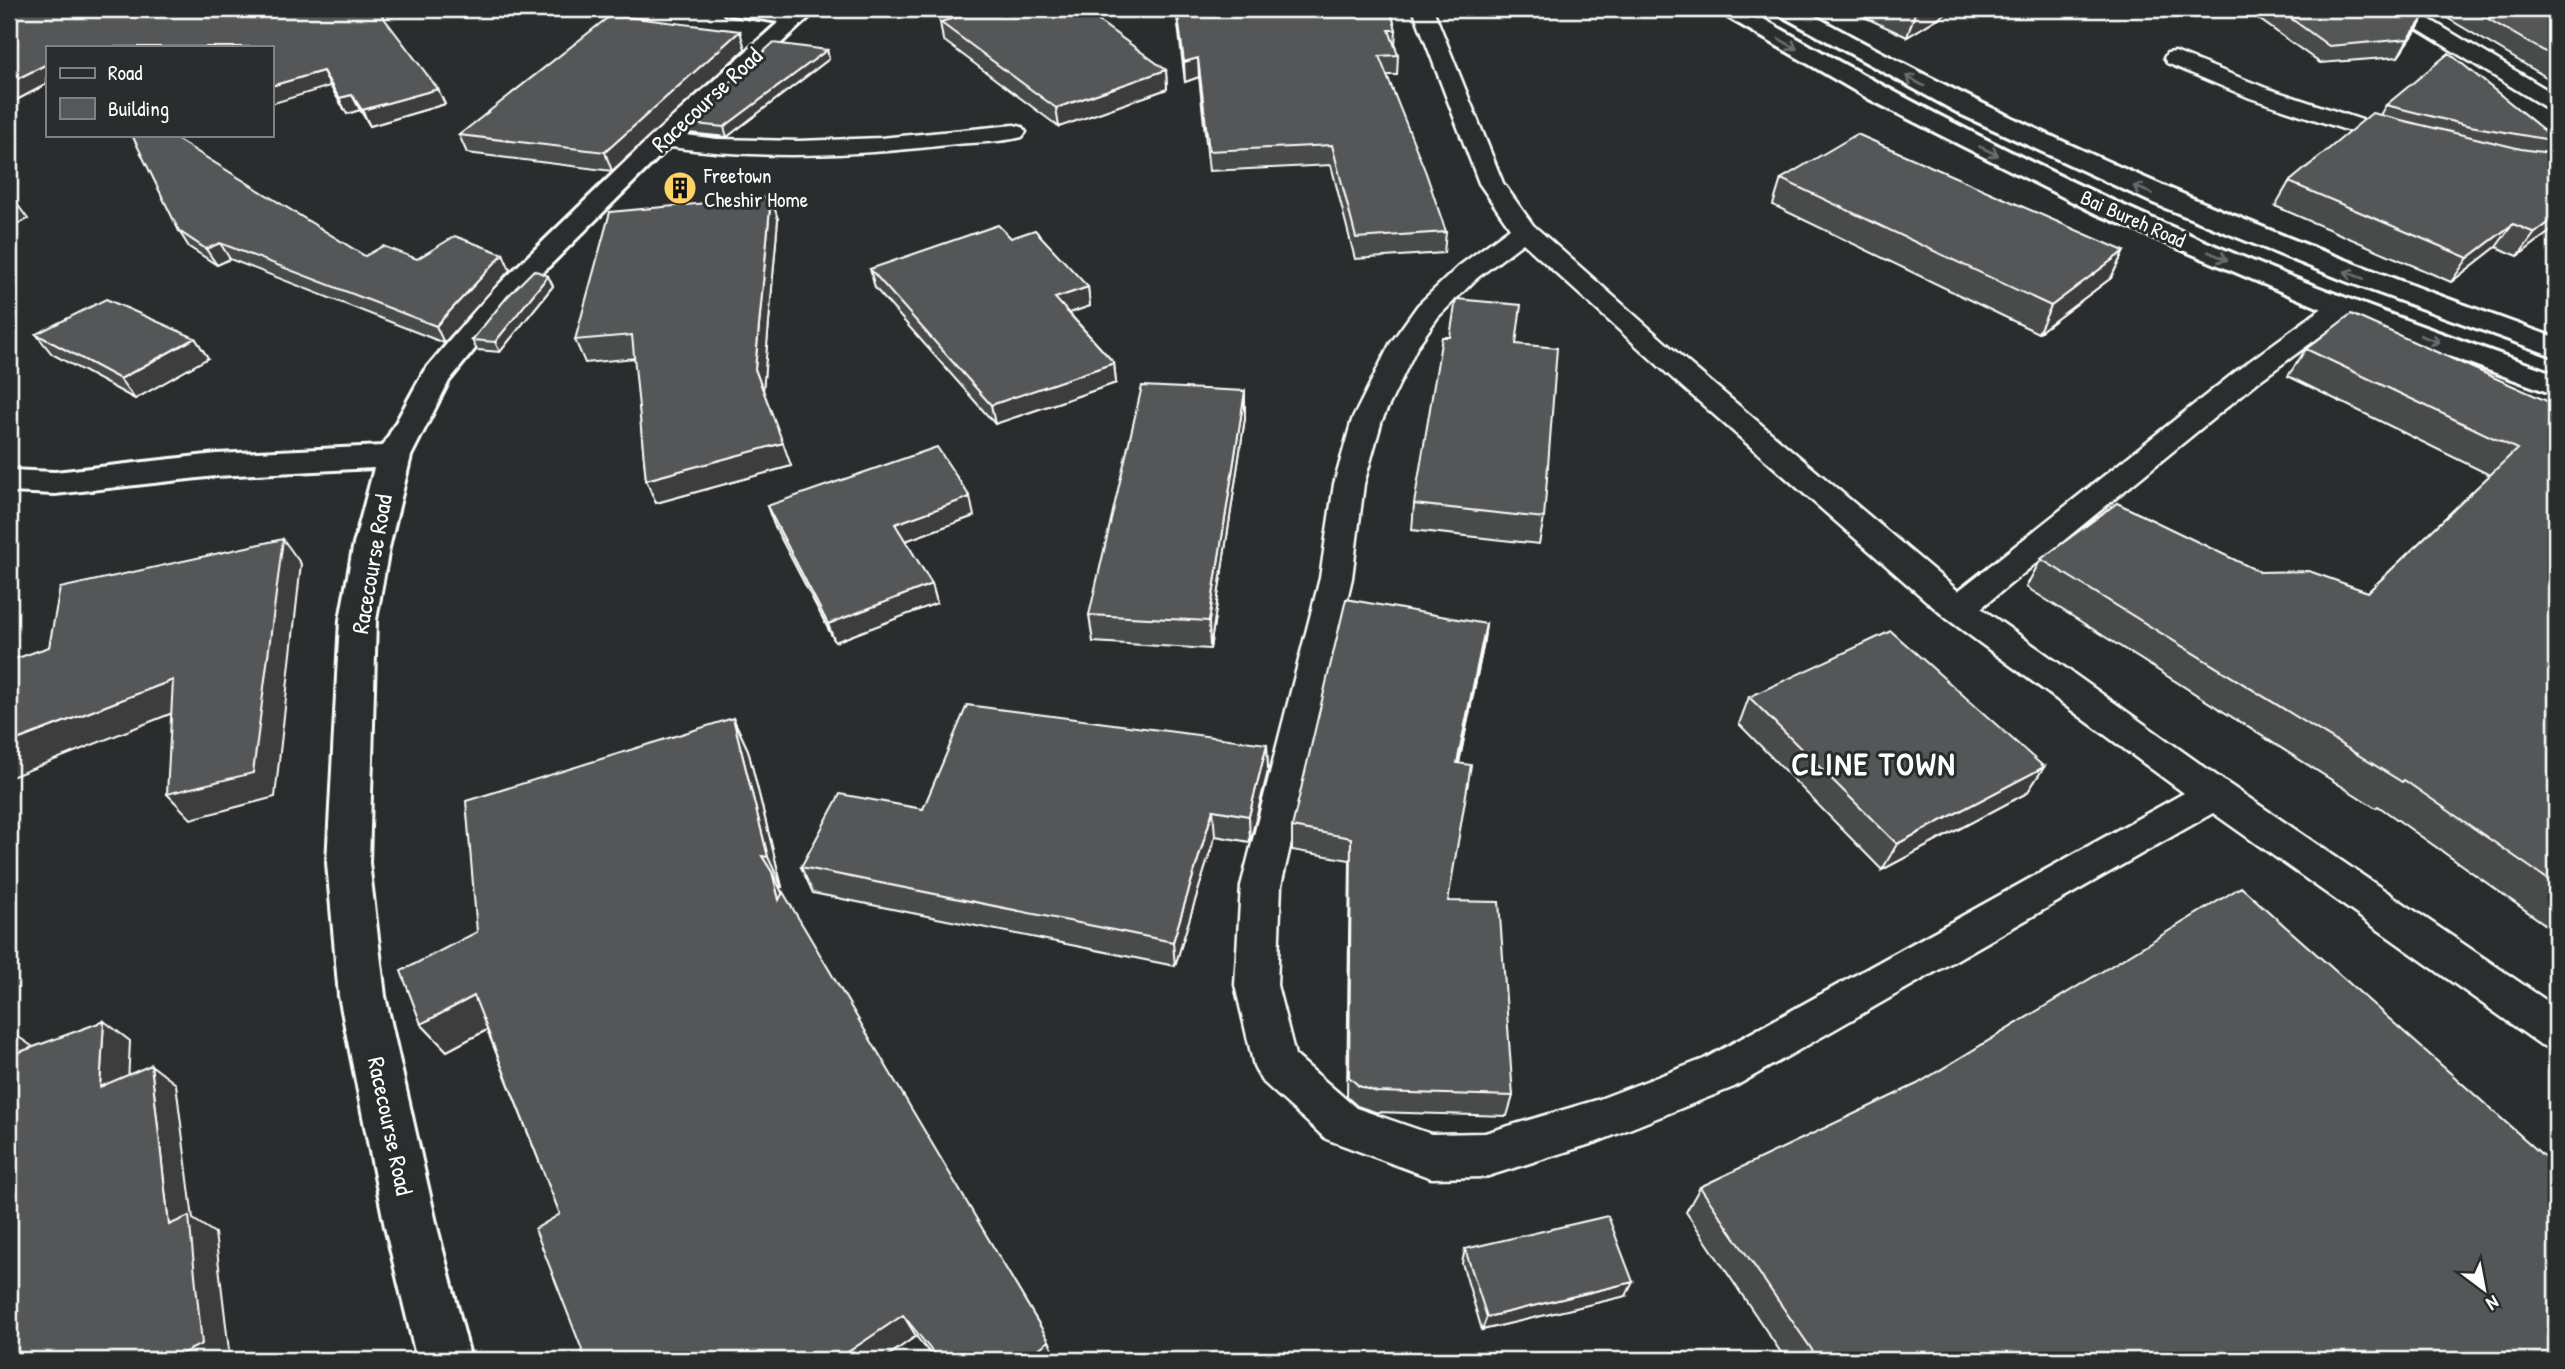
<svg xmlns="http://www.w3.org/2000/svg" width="2565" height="1369" font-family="'Patrick Hand',sans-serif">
<rect width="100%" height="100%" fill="#2a2d2e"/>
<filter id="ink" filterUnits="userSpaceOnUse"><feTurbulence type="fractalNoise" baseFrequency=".0143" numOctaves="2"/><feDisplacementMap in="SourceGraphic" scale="14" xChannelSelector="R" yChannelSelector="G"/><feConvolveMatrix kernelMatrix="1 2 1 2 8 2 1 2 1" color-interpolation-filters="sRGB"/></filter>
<g filter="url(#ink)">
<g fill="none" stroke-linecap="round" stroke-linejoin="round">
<defs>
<path id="lane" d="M 1413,9 L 1433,9 L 1503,183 L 1533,225 L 1692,366 L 1958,591 L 2239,369 L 2332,301 L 2342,299 L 2352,301 L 2355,307 L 2352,313 L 2259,381 L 1981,608 L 2227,783 L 2556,1007 L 2556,1050 L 2541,1045 L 2213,813 L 1734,1087 L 1597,1142 L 1485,1177 L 1431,1178 L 1326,1139 L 1261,1080 L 1254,1066 L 1235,985 L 1241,886 L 1320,578 L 1334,484 L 1352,420 L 1390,344 L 1418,305 L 1459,266 L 1510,228 L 1479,183 ZM 1523,243 L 1672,378 L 1946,618 L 2184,793 L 1704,1059 L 1597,1100 L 1485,1133 L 1431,1134 L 1356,1108 L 1295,1055 L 1277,985 L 1281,886 L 1352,578 L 1364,484 L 1382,420 L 1418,345 L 1438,317 L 1477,278 Z
M 2388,9 L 2412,9 L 2556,95 L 2556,111 L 2548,109 L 2391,13 Z
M 2175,52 L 2266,88 L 2410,136 L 2414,141 L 2410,146 L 2394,146 L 2250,98 L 2167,63 L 2164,58 L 2167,53 Z
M 1014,125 L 1022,127 L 1026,132 L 1022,137 C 998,143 972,142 947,145 C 852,156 758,160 663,146 L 655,144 L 651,139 L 655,134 L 663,132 L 717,139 L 799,141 L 881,138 Z"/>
<path id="street" d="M 722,9 L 818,9 L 672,144 L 510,305 L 449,381 L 411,456 L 389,548 L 376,620 L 369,863 L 385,996 L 437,1227 L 471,1360 L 417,1360 L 385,1227 L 339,996 L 327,863 L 340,620 L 353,548 L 374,468 L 216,476 L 55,494 L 9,492 L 9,470 L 55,472 L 216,454 L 383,446 L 424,371 L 490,293 L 654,134 L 779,22 L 725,14 Z"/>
<path id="highway" d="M 1719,9 L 1746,9 C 1891,93 2040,171 2195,237 C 2313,288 2435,331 2556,374 L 2556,395 L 2332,313 L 2097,214 L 1869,99 L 1722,14 Z
M 1775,9 L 1802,9 C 2046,146 2293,244 2556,338 L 2556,357 L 2348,282 L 2153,203 L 1962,115 L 1778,14 Z"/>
</defs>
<use href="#lane" stroke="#fff" stroke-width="5"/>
<use href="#street" stroke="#fff" stroke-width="6"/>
<use href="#highway" stroke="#fff" stroke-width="6"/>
<use href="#lane" fill="#2a2d2e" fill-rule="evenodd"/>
<use href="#street" fill="#2a2d2e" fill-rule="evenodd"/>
<use href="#highway" fill="#2a2d2e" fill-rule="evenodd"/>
</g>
<path fill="#494b4c" stroke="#fff" stroke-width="2" d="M 9,9 L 445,104 L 370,126 L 360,110 L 347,114 L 330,86 L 47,47 L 47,84 L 9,104 Z
M 1176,9 L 1390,9 L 1396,30 L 1395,46 L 1398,55 L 1397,75 L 1387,75 L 1446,232 L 1444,253 L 1355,259 L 1331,165 L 1209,171 L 1199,77 L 1185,82 Z
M 1847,9 L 1953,9 L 1907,37 Z
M 2245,9 L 2556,9 L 2556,83 L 2432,9 L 2427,15 L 2426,14 L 2416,31 L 2398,57 L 2320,63 Z
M 940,22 L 1166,70 L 1167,89 L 1059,127 L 943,40 Z
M 745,49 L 612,171 L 467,153 L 459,135 Z
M 827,50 L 829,59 L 727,137 L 688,133 L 685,123 Z
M 2386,105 L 2556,140 L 2556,143 L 2550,153 L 2556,227 L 2518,256 L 2496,247 L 2451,282 L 2275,206 L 2289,182 L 2380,115 Z
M 1781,179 L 2124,251 L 2111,278 L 2038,333 L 1773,205 Z
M 778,219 L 763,390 L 791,466 L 656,503 L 646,480 L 635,358 L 585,363 L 575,340 Z
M 179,231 L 365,256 L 417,259 L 503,254 L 510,270 L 444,343 L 230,259 L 217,265 L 189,247 Z
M 1011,238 L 1088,287 L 1090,306 L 1069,313 L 1114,363 L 1116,383 L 995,424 L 875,288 L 870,269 Z
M 553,286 L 500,352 L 477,350 L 472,340 Z
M 36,334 L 195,338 L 208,358 L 135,399 L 52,354 Z
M 1516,344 L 1544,518 L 1539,544 L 1412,530 L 1414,504 Z
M 2306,349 L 2556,405 L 2556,932 L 2378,806 L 2376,808 L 2026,587 L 2041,559 L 2260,572 L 2368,592 L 2490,475 L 2288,376 Z
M 1245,391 L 1245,418 L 1210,649 L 1093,642 L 1089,615 Z
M 767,506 L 974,516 L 905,541 L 932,584 L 937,603 L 835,642 L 774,525 Z
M 1486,624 L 1483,647 L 1459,763 L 1448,901 L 1513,1096 L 1507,1116 L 1375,1112 L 1357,1106 L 1347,1097 L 1350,860 L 1292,850 L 1292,827 Z
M 1749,697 L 2044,767 L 2027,793 L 1882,870 L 1739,724 Z
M 733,718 L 748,750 L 782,887 L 779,886 L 782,894 L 1049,1341 L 1057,1360 L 929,1360 L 933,1357 L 916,1336 L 882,1360 L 586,1360 L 560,1214 L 487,1030 L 447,1051 L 421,1024 L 477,932 Z
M 1267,744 L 1268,771 L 1250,842 L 1215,836 L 1175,966 L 813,893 L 801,867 L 923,809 Z
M 1700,1187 L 2556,1360 L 1786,1360 L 1686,1212 Z
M 1465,1249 L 1626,1296 L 1482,1330 L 1462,1263 Z"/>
<path fill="#3c3d3e" stroke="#fff" stroke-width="2" d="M 1922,9 L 1953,9 L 1907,37 L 1915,13 Z
M 2426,14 L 2416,31 L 2398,57 L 2408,39 Z
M 740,31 L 745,49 L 612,171 L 605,152 Z
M 827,50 L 829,59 L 727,137 L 724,127 Z
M 1198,58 L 1199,77 L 1185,82 L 1184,62 Z
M 47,64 L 47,84 L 9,104 L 9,83 Z
M 1166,70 L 1167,89 L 1059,127 L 1056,108 Z
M 323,71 L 330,86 L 271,104 L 271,86 Z
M 438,89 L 445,104 L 370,126 L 362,110 Z
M 352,95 L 360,110 L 347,114 L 339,98 Z
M 771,197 L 778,219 L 763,392 L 755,369 Z
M 17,204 L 28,219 L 9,228 L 9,207 Z
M 2556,217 L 2556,227 L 2518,256 L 2535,233 Z
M 2513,224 L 2496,247 L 2451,282 L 2468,258 Z
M 220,243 L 230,259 L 217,265 L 206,249 Z
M 2124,251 L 2111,278 L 2038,333 L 2051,306 Z
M 503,254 L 510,270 L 444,343 L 436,326 Z
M 548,276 L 553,286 L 500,352 L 495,342 Z
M 1088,287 L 1090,306 L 1058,317 L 1055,298 Z
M 195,338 L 208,358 L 135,399 L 120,379 Z
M 1114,363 L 1116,383 L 995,424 L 991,405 Z
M 1245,391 L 1245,418 L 1210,649 L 1209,621 Z
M 783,443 L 791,466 L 656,503 L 646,480 Z
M 970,497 L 974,516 L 900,543 L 895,524 Z
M 283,539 L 301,564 L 275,797 L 191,819 L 167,794 Z
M 932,584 L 937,603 L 835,642 L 828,624 Z
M 1486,624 L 1483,647 L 1454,786 L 1457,763 Z
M 173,680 L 195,704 L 9,778 L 9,743 Z
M 733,718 L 748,750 L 782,887 L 768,857 Z
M 1267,744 L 1268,771 L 1250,842 L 1249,816 Z
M 2044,767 L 2027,793 L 1882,870 L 1897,844 Z
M 1213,810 L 1215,836 L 1175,966 L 1173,942 Z
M 772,872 L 786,901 L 779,900 Z
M 474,996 L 498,1024 L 447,1051 L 421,1024 Z
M 104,1021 L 130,1041 L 127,1106 L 100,1087 Z
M 17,1036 L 45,1055 L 17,1053 Z
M 151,1065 L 176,1084 L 193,1219 L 215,1233 L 230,1359 L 227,1360 L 169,1360 L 169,1225 Z
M 1633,1282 L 1626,1296 L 1482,1330 L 1487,1317 Z
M 903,1315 L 916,1336 L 882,1360 L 836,1360 Z
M 1049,1341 L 1057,1360 L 1023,1360 Z"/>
<path fill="#555758" stroke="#fff" stroke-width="2" d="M 9,9 L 377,9 L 438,89 L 362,110 L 352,95 L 339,98 L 323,71 L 271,86 L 271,47 L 47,47 L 47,64 L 9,83 Z
M 988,9 L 1082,9 L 1166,70 L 1056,108 L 940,22 Z
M 1177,9 L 1390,9 L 1396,30 L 1389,30 L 1398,55 L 1379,56 L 1426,173 L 1446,232 L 1356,238 L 1332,145 L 1209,151 L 1198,58 L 1184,62 Z
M 1905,9 L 1922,9 L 1915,13 Z
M 2278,9 L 2418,9 L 2426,14 L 2408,39 L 2329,46 Z
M 2471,9 L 2556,9 L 2556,58 Z
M 611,15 L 740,31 L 605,152 L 459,135 Z
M 773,43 L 827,50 L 724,127 L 685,123 Z
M 2449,53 L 2556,140 L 2556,141 L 2470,126 L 2386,105 Z
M 2372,113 L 2521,149 L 2556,154 L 2556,217 L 2535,233 L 2513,224 L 2468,258 L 2289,182 Z
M 1857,134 L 2124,251 L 2051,306 L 1781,179 Z
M 132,135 L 170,135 L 365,256 L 383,246 L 417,259 L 455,236 L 503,254 L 436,326 L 220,243 L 206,249 L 179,231 Z
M 771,197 L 755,369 L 783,443 L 646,480 L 632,335 L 575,340 L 610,212 Z
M 9,199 L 17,204 L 9,207 Z
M 998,225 L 1011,238 L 1035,230 L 1088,287 L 1055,298 L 1114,363 L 991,405 L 870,269 Z
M 534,270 L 548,276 L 495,342 L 472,340 L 507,297 Z
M 106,299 L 195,338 L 120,379 L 36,334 Z
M 1456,299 L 1521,305 L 1516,344 L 1557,348 L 1544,518 L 1414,504 L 1442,337 L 1450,337 Z
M 2351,314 L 2556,405 L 2556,885 L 2404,780 L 2402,782 L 2041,559 L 2117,503 L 2260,572 L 2309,571 L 2368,592 L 2517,449 L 2306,349 Z
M 1142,386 L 1245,391 L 1209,621 L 1089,615 Z
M 937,447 L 970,497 L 895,524 L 932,584 L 828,624 L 767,506 Z
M 283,539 L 253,773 L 167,794 L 173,680 L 9,743 L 9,661 L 49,647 L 60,588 Z
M 1346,599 L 1486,624 L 1457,763 L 1471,765 L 1448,901 L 1499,902 L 1513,1096 L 1377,1092 L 1359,1086 L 1349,1077 L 1351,838 L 1292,827 Z
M 1891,631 L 2044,767 L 1897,844 L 1749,697 Z
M 967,705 L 1267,744 L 1249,816 L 1213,810 L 1173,942 L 801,867 L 840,794 L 923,809 Z
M 733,718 L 768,857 L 762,856 L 772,872 L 779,900 L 783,892 L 1049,1341 L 1023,1360 L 929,1360 L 935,1355 L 903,1315 L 836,1360 L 586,1360 L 535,1229 L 560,1214 L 474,996 L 421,1024 L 401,971 L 477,932 L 466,801 Z
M 2241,887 L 2556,1167 L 2556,1360 L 1819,1360 L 1700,1187 L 1917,1084 Z
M 104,1021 L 100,1087 L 151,1065 L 169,1225 L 189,1216 L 202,1344 L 169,1360 L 9,1360 L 9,1039 L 17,1036 L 17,1053 Z
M 1608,1216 L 1633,1282 L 1487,1317 L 1465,1249 Z"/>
<defs><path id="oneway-shaft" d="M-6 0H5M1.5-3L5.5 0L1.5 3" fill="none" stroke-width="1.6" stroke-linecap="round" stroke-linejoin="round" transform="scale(1.75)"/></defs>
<g stroke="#6a6c6d">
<use href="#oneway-shaft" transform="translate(1788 44) rotate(30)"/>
<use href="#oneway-shaft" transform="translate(1915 81) rotate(-152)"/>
<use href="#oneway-shaft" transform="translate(1989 151) rotate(26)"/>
<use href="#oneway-shaft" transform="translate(2143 190) rotate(-158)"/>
<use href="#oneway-shaft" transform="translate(2218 256) rotate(24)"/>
<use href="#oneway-shaft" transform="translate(2354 275) rotate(-159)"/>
<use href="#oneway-shaft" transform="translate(2430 339) rotate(20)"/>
</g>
</g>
<defs>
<symbol id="building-disc" viewBox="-11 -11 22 22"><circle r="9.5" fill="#ffd166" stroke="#2a2d2e"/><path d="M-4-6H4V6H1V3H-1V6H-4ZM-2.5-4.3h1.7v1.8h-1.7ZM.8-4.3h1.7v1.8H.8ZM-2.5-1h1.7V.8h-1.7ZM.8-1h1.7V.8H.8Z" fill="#111"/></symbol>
</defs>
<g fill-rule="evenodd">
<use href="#building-disc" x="661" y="169" width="38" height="38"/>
</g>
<g text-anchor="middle" stroke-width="6" stroke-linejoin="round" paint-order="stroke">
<g font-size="21" fill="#fff" stroke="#2a2d2e" text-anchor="start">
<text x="704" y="183">Freetown<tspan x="704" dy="24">Cheshir Home</tspan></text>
</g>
<g font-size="21" fill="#fff" stroke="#2a2d2e">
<text transform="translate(2133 219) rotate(24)" y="7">Bai Bureh Road</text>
</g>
<g font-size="24" fill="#fff" stroke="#2a2d2e">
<text transform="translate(707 100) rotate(-43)" y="8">Racecourse Road</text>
<text transform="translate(372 564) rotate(-80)" y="8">Racecourse Road</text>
<text transform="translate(390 1126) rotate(78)" y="8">Racecourse Road</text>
</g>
<g font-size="32" font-weight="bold" letter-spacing="2" fill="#fff" stroke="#2a2d2e">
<text x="1874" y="775">CLINE TOWN</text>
</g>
</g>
<rect width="2565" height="1369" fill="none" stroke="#2a2d2e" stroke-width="35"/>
<rect x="18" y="18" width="2530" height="1334" fill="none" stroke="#fff" stroke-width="2.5" filter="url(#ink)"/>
<rect x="46" y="46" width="228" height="91" fill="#2a2d2e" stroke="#7f8182" stroke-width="2"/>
<rect x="60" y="68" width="35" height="10" fill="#2a2d2e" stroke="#7f8182" stroke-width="2"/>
<text x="108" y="80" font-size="21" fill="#ffffff">Road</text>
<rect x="60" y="98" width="35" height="21" fill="#555758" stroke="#7f8182" stroke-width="2"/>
<text x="108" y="116" font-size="21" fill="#ffffff">Building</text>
<g transform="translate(2484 1289) rotate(148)" stroke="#2a2d2e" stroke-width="5" paint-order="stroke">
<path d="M0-5L12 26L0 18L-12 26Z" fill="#ffffff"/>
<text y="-10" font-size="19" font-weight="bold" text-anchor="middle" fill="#ffffff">N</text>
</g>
</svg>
